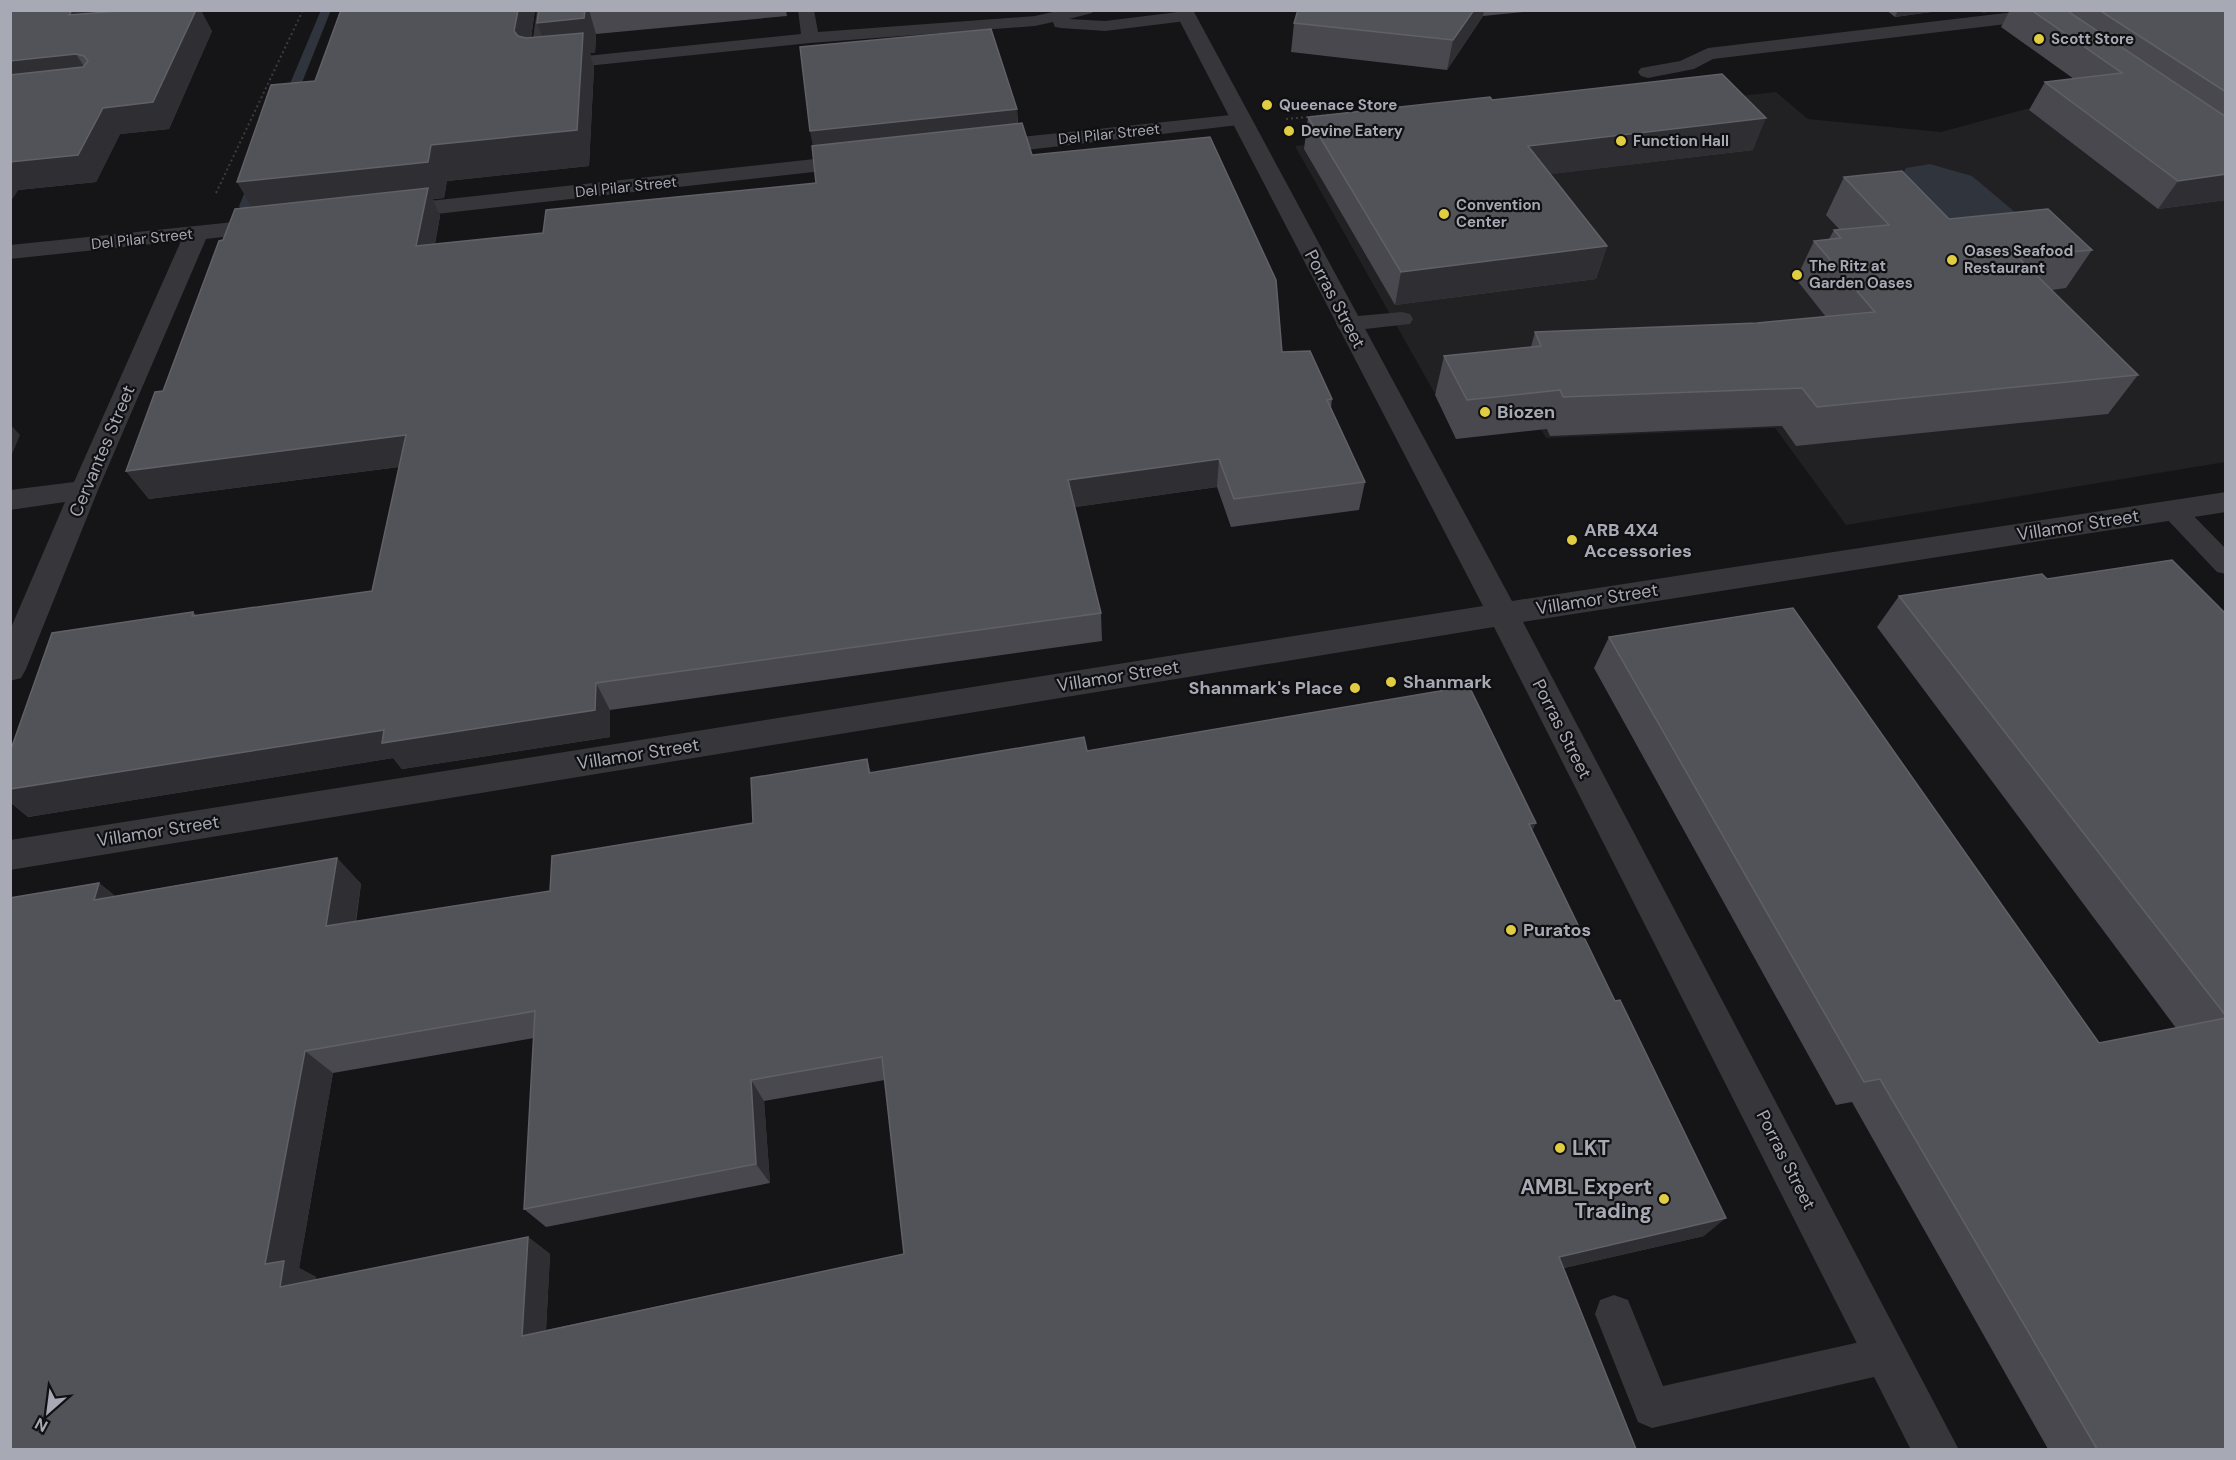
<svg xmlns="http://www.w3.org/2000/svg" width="2236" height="1460" font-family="'DM Sans',sans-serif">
<rect width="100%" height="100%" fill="#151416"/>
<path fill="#212023" d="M 1776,92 L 1808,119 L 1941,132 L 2026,109 L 2122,97 L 2225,170 L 2225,462 L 1846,525 L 1775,428 L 1546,438 L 1512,381 L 1434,392 L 1295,146 Z"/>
<path fill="#2f343d" d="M 1930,164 L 1972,176 L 2016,213 L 1939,223 L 1897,186 L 1906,168 Z"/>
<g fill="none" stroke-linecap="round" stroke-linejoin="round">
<path fill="#2f343d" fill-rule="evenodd" d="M 321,10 L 331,10 L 293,105 L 291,107 L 283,107 L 281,105 Z
M 257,173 L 263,177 L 251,206 L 245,210 L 241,209 L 239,206 L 251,177 Z"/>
<path stroke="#3c3c41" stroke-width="2" stroke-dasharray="2 3" stroke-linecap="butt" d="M 1286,119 L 1329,115
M 216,193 L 303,10"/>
<path fill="#36363b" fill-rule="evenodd" d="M 537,10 L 553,10 L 547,60 L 801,34 L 798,10 L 814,10 L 818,32 L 1035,16 L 1061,10 L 1094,10 L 1092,13 L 1069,19 L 1105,21 L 1186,11 L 1194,16 L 1186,21 L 1105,31 L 1061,28 L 1055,27 L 1053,22 L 1035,26 L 810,43 L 538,71 L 532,70 L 529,66 Z
M 1402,312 L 1410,314 L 1413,319 L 1410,324 L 1347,331 L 1339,329 L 1336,324 L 1339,319 L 1347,317 Z
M 2173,501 L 2182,504 L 2226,549 L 2226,574 L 2217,572 L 2164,516 L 2161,510 L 2164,504 Z
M 1614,1295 L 1628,1300 L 1663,1386 L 1887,1336 L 1901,1341 L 1906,1355 L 1901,1369 L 1887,1374 L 1652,1428 L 1638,1422 L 1595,1314 L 1600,1300 Z"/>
<path fill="#36363b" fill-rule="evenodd" d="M 2031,10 L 2040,12 L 2043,16 L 2040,20 L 1713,59 L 1694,69 L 1648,78 L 1641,76 L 1638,72 L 1641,68 L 1680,61 L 1708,48 Z
M 1240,114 L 1247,116 L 1251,120 L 1247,124 L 983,155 L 975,153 L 972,148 L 975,143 L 983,141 Z
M 860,154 L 868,156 L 871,161 L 868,166 L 392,219 L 384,217 L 381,212 L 384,207 L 392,205 Z
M 272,218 L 280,220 L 284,225 L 280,230 L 206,239 L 98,490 L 26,669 L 21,678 L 10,681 L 10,630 L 65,502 L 10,510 L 10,490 L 74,482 L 181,241 L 10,259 L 10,245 Z"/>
<path fill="#36363b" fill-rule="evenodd" d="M 1174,10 L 1193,10 L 1512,601 L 2226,492 L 2226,512 L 1523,622 L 1959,1450 L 1911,1450 L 1494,627 L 10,870 L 10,840 L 1483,606 Z"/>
</g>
<path fill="#48484e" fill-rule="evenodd" d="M 10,10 L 104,10 L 102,13 L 212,31 L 169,129 L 120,134 L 96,182 L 18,190 L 10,202 Z
M 341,10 L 535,10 L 531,38 L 542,37 L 539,10 L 786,10 L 787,16 L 596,34 L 595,53 L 590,53 L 594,67 L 589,166 L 447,181 L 444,198 L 433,199 L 440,216 L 435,244 L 543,233 L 816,183 L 1017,109 L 1018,124 L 1032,155 L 1282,352 L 1332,399 L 1331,408 L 1365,482 L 1359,510 L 1231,527 L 1217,487 L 1075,507 L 1101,613 L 1102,641 L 610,710 L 610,737 L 402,769 L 393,758 L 28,817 L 10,802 L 10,752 L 193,612 L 197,616 L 372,591 L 399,467 L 149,499 L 126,471 L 163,391 L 223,240 L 251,207 L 315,81 Z
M 1298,10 L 1543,10 L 1483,16 L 1447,70 L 1291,52 L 1294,23 Z
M 1886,10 L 1945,10 L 1895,17 Z
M 2010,10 L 2226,10 L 2226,200 L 2158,209 L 2029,110 L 2045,82 L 2074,79 L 2001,27 Z
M 1492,100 L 1753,150 L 1550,174 L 1607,246 L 1596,279 L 1395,305 L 1304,149 L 1308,117 Z
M 1844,177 L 1949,219 L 2092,250 L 2066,288 L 2052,290 L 2138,375 L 2108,414 L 1796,446 L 1782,426 L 1550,436 L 1547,429 L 1456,439 L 1435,395 L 1444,356 L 1531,347 L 1535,332 L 1757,323 L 1826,317 L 1796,279 L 1814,241 L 1829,239 L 1834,230 L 1839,229 L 1826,215 Z
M 2047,579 L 2226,614 L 2226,1449 L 2048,1449 L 1852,1102 L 1836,1105 L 1594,668 L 1609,637 L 2099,1043 L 2176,1028 L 1877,627 L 1899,596 Z
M 1087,751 L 1536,823 L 1532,830 L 1704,1236 L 1564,1268 L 10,1449 L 99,883 L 115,896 L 337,858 L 361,884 L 356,922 L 550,891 L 753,823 L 867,759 L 871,773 ZM 534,1038 L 524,1209 L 546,1227 L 770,1183 L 764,1101 L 885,1080 L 904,1254 L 546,1330 L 550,1254 L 528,1237 L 315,1280 L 316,1277 L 299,1268 L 333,1073 Z"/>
<path fill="#2f2f33" d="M 72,10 L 104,10 L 85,41 L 69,15 Z
M 196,10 L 201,10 L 212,31 L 169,129 L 120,134 L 96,182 L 18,190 L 10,202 L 10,162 L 103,108 Z
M 518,10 L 535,10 L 527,66 L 514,31 Z
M 585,10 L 589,10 L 596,34 L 595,53 L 590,53 L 594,67 L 589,166 L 447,181 L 444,198 L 433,199 L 440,216 L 429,274 L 258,218 L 237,182 L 431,145 L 550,57 L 537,23 Z
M 1474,10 L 1484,10 L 1483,16 L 1447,70 L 1453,40 Z
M 1898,10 L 1945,10 L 1895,17 Z
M 1984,10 L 1999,10 L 1982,13 Z
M 76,54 L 93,80 L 10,89 L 10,61 Z
M 1017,109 L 1018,136 L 815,158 L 810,131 Z
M 1766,118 L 1753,150 L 1519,178 L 1528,146 Z
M 2226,174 L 2226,200 L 2158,209 L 2178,181 Z
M 1607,246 L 1596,279 L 1395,305 L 1401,272 Z
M 10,424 L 20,435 L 10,459 Z
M 406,435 L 422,464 L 149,499 L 126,471 Z
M 1219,459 L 1217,487 L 1069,508 L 1068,480 Z
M 596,683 L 610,710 L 610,737 L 402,769 L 393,758 L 28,817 L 10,802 L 10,789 Z
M 1536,823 L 1523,850 L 1529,824 Z
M 337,858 L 361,884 L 351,951 L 326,926 Z
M 99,883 L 131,909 L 94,900 Z
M 305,1051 L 333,1073 L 299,1268 L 316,1277 L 312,1303 L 280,1287 L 265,1264 Z
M 751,1080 L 764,1101 L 770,1183 L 756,1164 Z
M 1726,1218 L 1704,1236 L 1542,1273 L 1559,1257 Z
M 528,1237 L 550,1254 L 545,1350 L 522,1336 Z"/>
<path fill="#525359" stroke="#606067" stroke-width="1.5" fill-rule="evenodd" d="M 10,10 L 72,10 L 69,15 L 133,10 L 196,10 L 153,102 L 103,108 L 78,155 L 10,162 L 10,75 L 83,67 L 88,61 L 84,56 L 76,54 L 10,61 Z
M 341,10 L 518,10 L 514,31 L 518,36 L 526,38 L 583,33 L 577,130 L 431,145 L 428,162 L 237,182 L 271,85 L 315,81 Z
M 539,10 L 585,10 L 584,18 L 537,23 Z
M 1298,10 L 1474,10 L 1453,40 L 1294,23 Z
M 2031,10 L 2066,10 L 2226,117 L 2226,174 L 2178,181 L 2045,82 L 2122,73 Z
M 2099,10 L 2226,10 L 2226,92 Z
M 991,29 L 1017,109 L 810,131 L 800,47 Z
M 1722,74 L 1766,118 L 1528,146 L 1607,246 L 1401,272 L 1308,117 L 1490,97 L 1492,100 Z
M 1022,123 L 1032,155 L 1210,137 L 1276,280 L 1282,352 L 1310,351 L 1332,399 L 1327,400 L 1365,482 L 1234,499 L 1219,459 L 1068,480 L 1101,613 L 596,683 L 595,710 L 382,743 L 384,730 L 10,789 L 10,752 L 52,633 L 193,612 L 192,616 L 372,591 L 406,435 L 126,471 L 155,392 L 163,391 L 219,241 L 223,240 L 235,209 L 428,188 L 416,246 L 543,233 L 546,210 L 816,183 L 812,146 Z
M 1902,171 L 1949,219 L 2048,209 L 2092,250 L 2018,257 L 2138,375 L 1817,407 L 1802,388 L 1563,397 L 1560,390 L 1467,400 L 1444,356 L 1541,346 L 1535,332 L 1757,323 L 1875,312 L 1814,241 L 1841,238 L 1834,230 L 1889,225 L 1844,177 Z
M 2172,560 L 2226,614 L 2226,1016 L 1899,596 L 2042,574 L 2047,579 Z
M 1793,608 L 2099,1043 L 2226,1018 L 2226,1449 L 2097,1449 L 1880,1079 L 1864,1082 L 1609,637 Z
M 1469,686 L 1536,823 L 1529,824 L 1615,1001 L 1620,1000 L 1726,1218 L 1559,1257 L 1636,1449 L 10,1449 L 10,898 L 99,883 L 94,900 L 337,858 L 326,926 L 550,891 L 552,856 L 753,823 L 751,778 L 867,759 L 869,773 L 1084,737 L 1087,751 ZM 535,1011 L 524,1209 L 756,1164 L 751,1080 L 882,1057 L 904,1254 L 522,1336 L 528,1237 L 280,1287 L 284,1261 L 265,1264 L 305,1051 Z"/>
<g fill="#e1cd41" stroke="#100f11" stroke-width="2">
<circle cx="2039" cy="39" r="6"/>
<circle cx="1267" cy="105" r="6"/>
<circle cx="1289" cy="131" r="6"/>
<circle cx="1621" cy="141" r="6"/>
<circle cx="1444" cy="214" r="6"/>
<circle cx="1952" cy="260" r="6"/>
<circle cx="1797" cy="275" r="6"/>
<circle cx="1485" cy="412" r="6"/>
<circle cx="1572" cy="540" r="6"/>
<circle cx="1391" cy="682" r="6"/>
<circle cx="1355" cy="688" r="6"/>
<circle cx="1511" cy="930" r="6"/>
<circle cx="1560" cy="1148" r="6"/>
<circle cx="1664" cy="1199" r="6"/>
</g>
<g text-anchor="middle" stroke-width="4.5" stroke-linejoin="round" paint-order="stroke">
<g font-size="15" font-weight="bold" fill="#a7a9b5" stroke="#100f11" text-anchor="start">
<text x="2051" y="44">Scott Store</text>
<text x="1279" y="110">Queenace Store</text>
<text x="1301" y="136">Devine Eatery</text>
<text x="1633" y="146">Function Hall</text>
<text x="1456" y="210">Convention<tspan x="1456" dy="17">Center</tspan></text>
<text x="1964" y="256">Oases Seafood<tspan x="1964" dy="17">Restaurant</tspan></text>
<text x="1809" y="271">The Ritz at<tspan x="1809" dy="17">Garden Oases</tspan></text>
</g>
<g font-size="15" fill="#a7a9b5" stroke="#100f11">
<text transform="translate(1109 134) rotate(-6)" y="5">Del Pilar Street</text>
<text transform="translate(626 187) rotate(-6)" y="5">Del Pilar Street</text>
<text transform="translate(142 239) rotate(-6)" y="5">Del Pilar Street</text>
</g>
<g font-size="18" fill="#a7a9b5" stroke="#100f11">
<text transform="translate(1335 299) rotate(62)" y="6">Porras Street</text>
<text transform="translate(102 451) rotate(-67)" y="6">Cervantes Street</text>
<text transform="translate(2078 525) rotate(-9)" y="6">Villamor Street</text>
<text transform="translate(1597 599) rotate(-9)" y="6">Villamor Street</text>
<text transform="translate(1118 676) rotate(-9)" y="6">Villamor Street</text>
<text transform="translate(1562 729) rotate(63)" y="6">Porras Street</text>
<text transform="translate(638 754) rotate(-9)" y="6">Villamor Street</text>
<text transform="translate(158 831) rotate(-9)" y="6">Villamor Street</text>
<text transform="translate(1786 1160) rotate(63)" y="6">Porras Street</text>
</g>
<g font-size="18" font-weight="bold" fill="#a7a9b5" stroke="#100f11" text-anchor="start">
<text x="1497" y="418">Biozen</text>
<text x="1584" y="536">ARB 4X4<tspan x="1584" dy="21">Accessories</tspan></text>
<text x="1403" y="688">Shanmark</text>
<text x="1343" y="694" text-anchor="end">Shanmark's Place</text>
<text x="1523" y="936">Puratos</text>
</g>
<g font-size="21" font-weight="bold" fill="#a7a9b5" stroke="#100f11" text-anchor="start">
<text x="1572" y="1155">LKT</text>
<text x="1652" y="1194" text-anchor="end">AMBL Expert<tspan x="1652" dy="24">Trading</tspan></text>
</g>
</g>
<rect width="2236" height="1460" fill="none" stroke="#a7a9b5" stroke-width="24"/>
<g transform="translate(48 1412) rotate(208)" stroke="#100f11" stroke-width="4.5" paint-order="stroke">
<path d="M0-4.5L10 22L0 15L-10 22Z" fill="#a7a9b5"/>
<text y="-9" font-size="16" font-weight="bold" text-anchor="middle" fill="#a7a9b5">N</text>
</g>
</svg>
